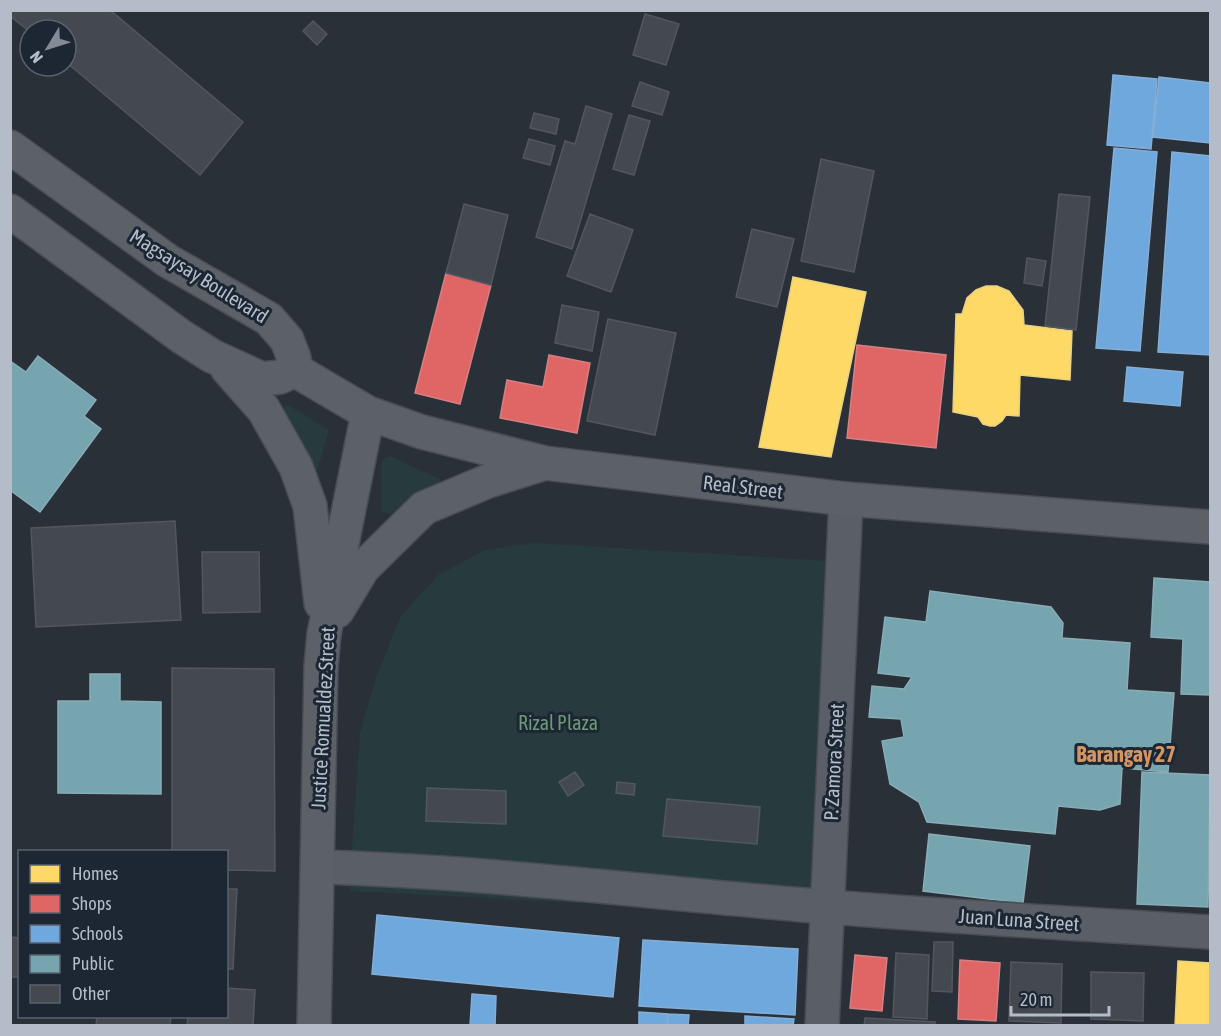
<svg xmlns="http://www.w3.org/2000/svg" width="1221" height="1036" font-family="'Asap Condensed',sans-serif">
<rect width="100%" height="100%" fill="#2a3038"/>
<path fill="#273a3e" d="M 288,405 L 329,430 L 316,475 L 294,430 L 279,410 Z
M 390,456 L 442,480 L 413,496 L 391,514 L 381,511 L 382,460 Z
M 534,543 L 830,561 L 812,915 L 349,891 L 360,733 L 376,677 L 401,616 L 438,575 L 485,550 Z"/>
<path fill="#ffd966" stroke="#e8d084" stroke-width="1.5" d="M 793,277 L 866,292 L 831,457 L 759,447 Z
M 986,286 L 997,286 L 1009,291 L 1023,310 L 1024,325 L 1072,331 L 1070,380 L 1020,375 L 1019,416 L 1006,415 L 1002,421 L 995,426 L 990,426 L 983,424 L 978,417 L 953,412 L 956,314 L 962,314 L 967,298 L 976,290 Z
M 1178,961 L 1210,963 L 1210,1026 L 1175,1026 Z"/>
<path fill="#e06666" stroke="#d38084" stroke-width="1.5" d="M 446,273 L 491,285 L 460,404 L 415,393 Z
M 857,345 L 946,355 L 936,448 L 847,438 Z
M 549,355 L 590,363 L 577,433 L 500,418 L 507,380 L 543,387 Z
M 855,955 L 887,958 L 882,1011 L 850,1008 Z
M 960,960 L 1000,963 L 996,1021 L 958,1019 Z"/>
<path fill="#6fa8dc" stroke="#84aed6" stroke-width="1.5" d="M 1113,75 L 1157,79 L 1151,149 L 1107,145 Z
M 1159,77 L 1210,83 L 1210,143 L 1153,137 Z
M 1114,148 L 1157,152 L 1140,351 L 1096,348 Z
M 1172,152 L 1210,156 L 1210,355 L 1158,352 Z
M 1127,367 L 1183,372 L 1180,406 L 1124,401 Z
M 377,915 L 619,938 L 613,997 L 372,974 Z
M 643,940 L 798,949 L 795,1015 L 639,1006 Z
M 472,994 L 496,996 L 495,1026 L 470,1026 Z
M 639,1012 L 668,1014 L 667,1026 L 639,1026 Z
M 668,1014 L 689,1015 L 688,1026 L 667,1026 Z
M 745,1016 L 794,1019 L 793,1026 L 745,1026 Z"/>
<path fill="#76a5af" stroke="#89acb7" stroke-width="1.5" d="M 38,356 L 96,400 L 84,416 L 101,429 L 40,512 L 10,490 L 10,361 L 26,372 Z
M 1154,578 L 1210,582 L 1210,695 L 1181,694 L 1183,639 L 1151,637 Z
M 930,591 L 1051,607 L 1063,623 L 1062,638 L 1130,643 L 1127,690 L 1174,693 L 1168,772 L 1122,768 L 1120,804 L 1100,810 L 1058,806 L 1055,834 L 927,822 L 919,802 L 890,784 L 882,741 L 904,737 L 901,719 L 869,717 L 872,686 L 904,689 L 912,677 L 878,673 L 885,617 L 926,622 Z
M 90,674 L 120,674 L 120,701 L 161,702 L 161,794 L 58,793 L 58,701 L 90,701 Z
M 1142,772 L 1210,775 L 1208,907 L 1137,904 Z
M 929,834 L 1030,846 L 1023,903 L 923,891 Z"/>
<path fill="#444950" stroke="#52575f" stroke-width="1.5" d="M 10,10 L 110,10 L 243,122 L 200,175 L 66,62 L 66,30 L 30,30 L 30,32 L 10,16 Z
M 645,14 L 679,24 L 666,65 L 633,55 Z
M 313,21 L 327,34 L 317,45 L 303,31 Z
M 640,82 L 669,92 L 662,115 L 632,106 Z
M 586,106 L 612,114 L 572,249 L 536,237 L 565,141 L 575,144 Z
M 534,113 L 559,119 L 556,134 L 530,128 Z
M 629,115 L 650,121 L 634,175 L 613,169 Z
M 529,139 L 555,146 L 550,165 L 523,158 Z
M 821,159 L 874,171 L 854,272 L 801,261 Z
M 1059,194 L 1090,197 L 1076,330 L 1045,326 Z
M 464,204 L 508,215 L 491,285 L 446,273 Z
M 590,214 L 633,230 L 611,292 L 567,276 Z
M 752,229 L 794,239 L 777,307 L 736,297 Z
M 1027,258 L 1046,261 L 1042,286 L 1024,283 Z
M 562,305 L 599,312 L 592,351 L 555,343 Z
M 608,319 L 676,333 L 655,435 L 587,421 Z
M 175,521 L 181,620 L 36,627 L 31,528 Z
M 202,552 L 259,552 L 260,612 L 203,613 Z
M 172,668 L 274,669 L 275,871 L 226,870 L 226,852 L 172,852 Z
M 575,772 L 584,785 L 568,796 L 559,782 Z
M 617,782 L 635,784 L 634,795 L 616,793 Z
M 427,788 L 506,791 L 506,824 L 426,821 Z
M 667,799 L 760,807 L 757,844 L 663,836 Z
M 226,889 L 237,889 L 233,969 L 226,969 Z
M 10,937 L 20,938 L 20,977 L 10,977 Z
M 934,942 L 953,942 L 952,992 L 932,991 Z
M 896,953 L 929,955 L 927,1019 L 893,1017 Z
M 1011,962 L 1062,964 L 1061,1023 L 1009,1021 Z
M 1091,972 L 1144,973 L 1143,1021 L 1091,1019 Z
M 226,988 L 255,990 L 253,1026 L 187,1026 L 188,1016 L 226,1016 Z
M 97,1016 L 171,1016 L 170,1026 L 96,1026 Z
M 865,1018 L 935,1022 L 935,1026 L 864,1026 Z"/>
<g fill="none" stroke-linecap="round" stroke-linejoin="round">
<defs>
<path id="minor" d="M 318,867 C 476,871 635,891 793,904 C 932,916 1071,923 1210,932
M 822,1026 L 846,499"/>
<path id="major" d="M 10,147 L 168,261 L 269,319 L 287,340 L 294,358 L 295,370
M 10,211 L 182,337 L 212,356 L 262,379 L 280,377 L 295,370
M 227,368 L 264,410 L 296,467 L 310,506 L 321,603
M 295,370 L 368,413 L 422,432 L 545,463 L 846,499 L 1210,527
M 337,611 L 363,568 L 424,508 L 488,481 L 545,463
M 314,1026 L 321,667 L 324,634 L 368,413"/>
</defs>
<use href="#minor" stroke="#484c53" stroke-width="36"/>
<use href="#major" stroke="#484c55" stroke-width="36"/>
<use href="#minor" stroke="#5a5e66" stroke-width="33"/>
<use href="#major" stroke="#5c6168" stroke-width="33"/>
</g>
<g text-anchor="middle" stroke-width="6" stroke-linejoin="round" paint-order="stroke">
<g font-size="20" fill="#b4bcc9" stroke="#1d2633">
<text transform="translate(199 276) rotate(32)" y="7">Magsaysay Boulevard</text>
<text transform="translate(743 487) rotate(7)" y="7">Real Street</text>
<text transform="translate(323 718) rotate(-87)" y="7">Justice Romualdez Street</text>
<text transform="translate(834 762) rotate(-87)" y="7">P. Zamora Street</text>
<text transform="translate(1019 920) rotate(4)" y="7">Juan Luna Street</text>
</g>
<g font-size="20" fill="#6b9a76" stroke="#1d2633">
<text x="558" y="730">Rizal Plaza</text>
</g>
<g font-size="22" font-weight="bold" fill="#d59563" stroke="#1d2633">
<text x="1126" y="762">Barangay 27</text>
</g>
</g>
<rect width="1221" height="1036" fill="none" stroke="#b4bcc9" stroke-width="24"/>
<rect x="18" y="850" width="210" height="168" fill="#1d2633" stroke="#59626f" stroke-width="1.5"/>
<rect x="30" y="865" width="30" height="18" fill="#ffd966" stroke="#59626f" stroke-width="1.5"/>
<text x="72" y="880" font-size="18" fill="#b4bcc9">Homes</text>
<rect x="30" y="895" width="30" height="18" fill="#e06666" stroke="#59626f" stroke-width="1.5"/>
<text x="72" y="910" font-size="18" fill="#b4bcc9">Shops</text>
<rect x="30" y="925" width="30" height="18" fill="#6fa8dc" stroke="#59626f" stroke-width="1.5"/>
<text x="72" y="940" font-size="18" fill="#b4bcc9">Schools</text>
<rect x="30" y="955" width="30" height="18" fill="#76a5af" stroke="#59626f" stroke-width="1.5"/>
<text x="72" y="970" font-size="18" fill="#b4bcc9">Public</text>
<rect x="30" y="985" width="30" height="18" fill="#444950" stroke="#59626f" stroke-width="1.5"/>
<text x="72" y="1000" font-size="18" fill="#b4bcc9">Other</text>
<g transform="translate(48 48) rotate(232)"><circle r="28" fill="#1d2633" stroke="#59626f" stroke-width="1.5"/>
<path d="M0-4.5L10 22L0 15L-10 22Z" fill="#848b96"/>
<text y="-9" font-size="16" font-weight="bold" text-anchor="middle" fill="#b4bcc9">N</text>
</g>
<path d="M1011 1006v9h98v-9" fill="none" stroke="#b4bcc9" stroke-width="3"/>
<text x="1020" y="1006" font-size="18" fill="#b4bcc9" stroke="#1d2633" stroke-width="4.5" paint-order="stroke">20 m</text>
</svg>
